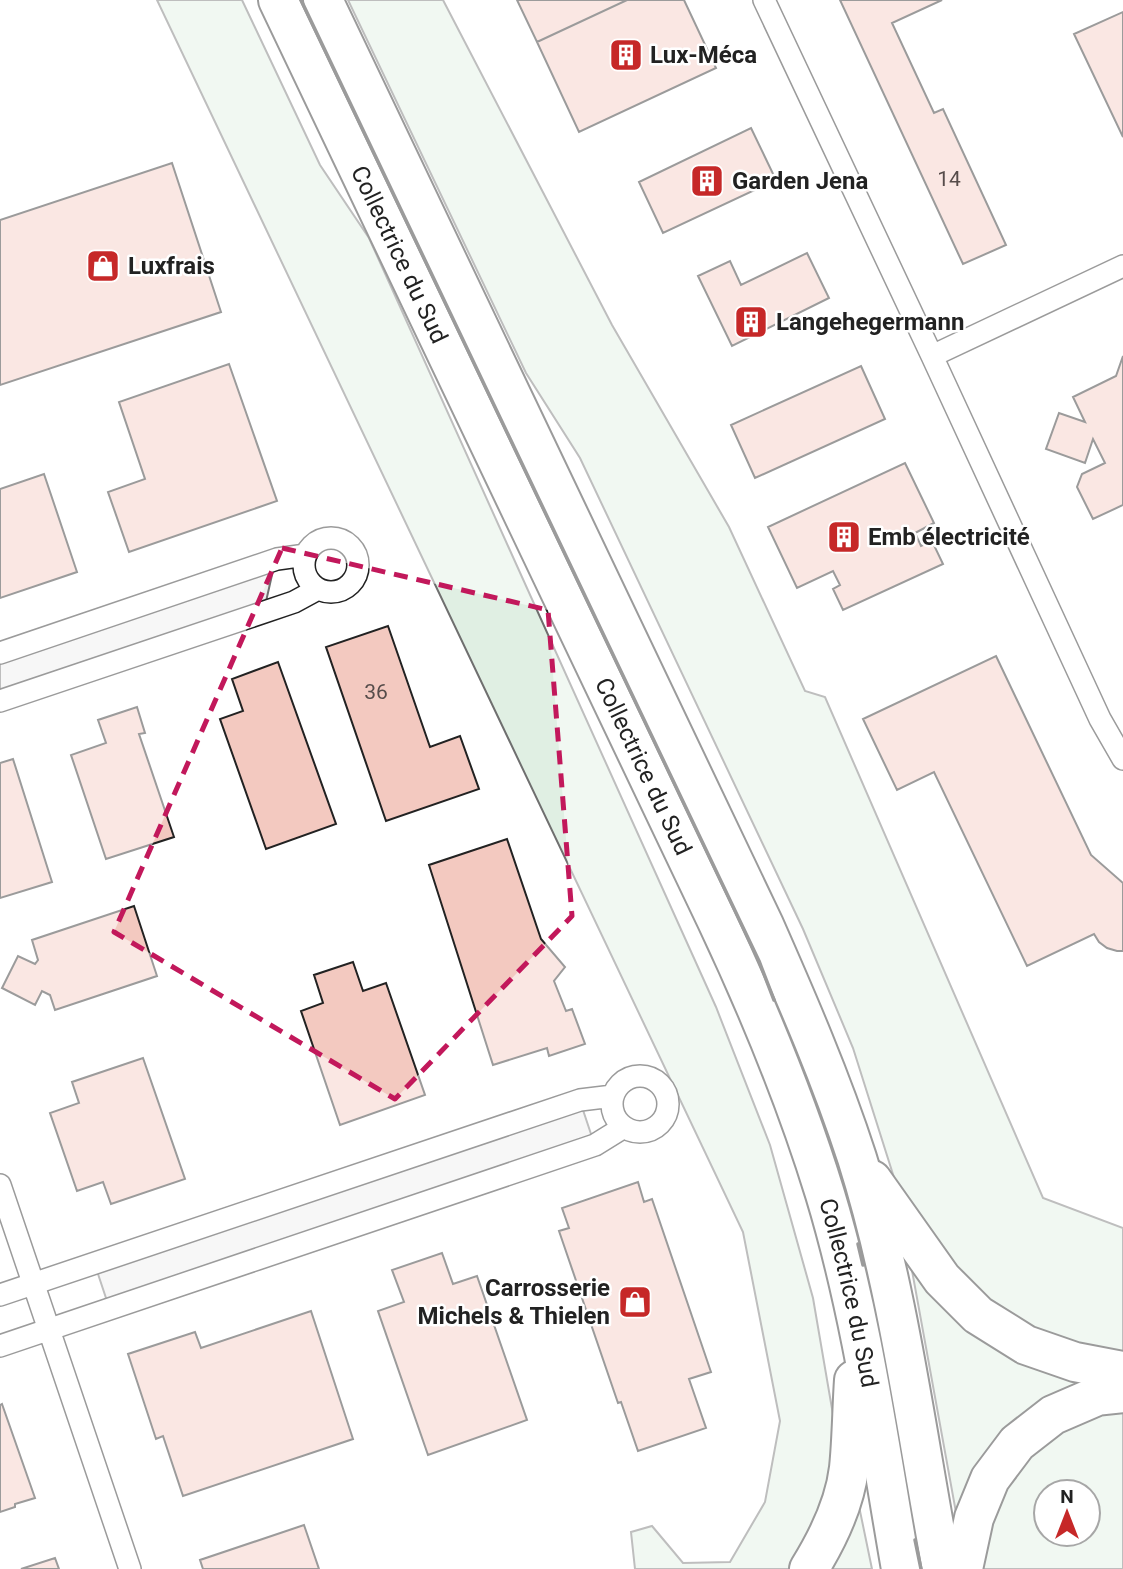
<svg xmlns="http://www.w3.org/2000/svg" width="1123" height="1569" font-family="Roboto,sans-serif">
<rect width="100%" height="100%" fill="#fff"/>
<path fill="#e0efe3" stroke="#6f6f6f" stroke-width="2" fill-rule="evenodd" d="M 157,0 L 242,0 L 320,165 L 369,238 L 716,1007 L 770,1145 L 813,1298 L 836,1432 L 834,1476 L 795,1569 L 635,1569 L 631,1532 L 652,1526 L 683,1563 L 730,1562 L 765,1502 L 780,1421 L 743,1232 Z
M 348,0 L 443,0 L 612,325 L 729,527 L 805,691 L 825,697 L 1043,1198 L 1123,1228 L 1123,1360 L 1079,1353 L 984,1306 L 897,1187 L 853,1048 L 803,929 L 580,458 L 526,373 Z
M 907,1243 L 1084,1371 L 1076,1392 L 959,1529 Z
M 1123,1403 L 1123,1569 L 982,1569 L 982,1531 L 1023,1449 ZM 1046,1492 L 1088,1492 L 1088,1534 L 1046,1534 Z
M 849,1509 L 860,1511 L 872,1569 L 819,1569 Z"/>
<path fill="#ededed" stroke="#6f6f6f" stroke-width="2" d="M 274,566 L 265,606 L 0,695 L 0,659 Z
M 582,1107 L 592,1137 L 107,1301 L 97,1271 Z"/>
<path fill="#f3c9c0" stroke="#222" stroke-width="2" d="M 517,0 L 627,0 L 537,42 Z
M 627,0 L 684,0 L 716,68 L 579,132 L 537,42 Z
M 840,0 L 942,0 L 892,23 L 934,113 L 943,109 L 1006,245 L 963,264 Z
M 1123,12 L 1123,137 L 1074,34 Z
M 751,128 L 776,180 L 663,233 L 639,182 Z
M 172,163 L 221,312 L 0,385 L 0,220 Z
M 807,253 L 829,298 L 732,346 L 698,276 L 730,261 L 741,285 Z
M 1123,356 L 1123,505 L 1093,519 L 1077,487 L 1082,474 L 1105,463 L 1093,439 L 1085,463 L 1046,449 L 1059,413 L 1085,422 L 1073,397 L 1116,376 Z
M 229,364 L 277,501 L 129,552 L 108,492 L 145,479 L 119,402 Z
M 861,366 L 885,419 L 755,478 L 731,425 Z
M 905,463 L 934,523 L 915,533 L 921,546 L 932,541 L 943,564 L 843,610 L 833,589 L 840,585 L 833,571 L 797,588 L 768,527 Z
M 44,474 L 77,572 L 0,598 L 0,489 Z
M 388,626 L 430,747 L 460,736 L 479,789 L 386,821 L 326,647 Z
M 996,656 L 1091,855 L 1123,883 L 1123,951 L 1117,951 L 1107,948 L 1099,942 L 1094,934 L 1027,966 L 934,772 L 897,790 L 863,719 Z
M 278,662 L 336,824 L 266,849 L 220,719 L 243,711 L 232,679 Z
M 137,707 L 145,733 L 139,734 L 174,837 L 106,859 L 71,755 L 106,743 L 98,720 Z
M 13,759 L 52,882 L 0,898 L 0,763 Z
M 507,839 L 541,939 L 565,967 L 554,981 L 566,1011 L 572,1009 L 585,1044 L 549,1056 L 547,1048 L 493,1065 L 429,865 Z
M 134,906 L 157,976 L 55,1010 L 50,995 L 42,991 L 35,1005 L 2,988 L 18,956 L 35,964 L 38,960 L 32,940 Z
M 353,962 L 363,991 L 386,983 L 425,1095 L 340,1125 L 301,1011 L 323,1003 L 314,975 Z
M 143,1058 L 185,1179 L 111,1204 L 103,1182 L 77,1191 L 50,1113 L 79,1103 L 72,1082 Z
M 638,1182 L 644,1202 L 652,1199 L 711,1372 L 689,1379 L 706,1428 L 638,1451 L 621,1402 L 618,1403 L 559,1231 L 569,1228 L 562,1208 Z
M 442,1253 L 453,1284 L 477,1276 L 527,1420 L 428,1455 L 378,1311 L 404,1302 L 392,1270 Z
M 311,1311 L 353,1439 L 183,1496 L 163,1436 L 156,1439 L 128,1354 L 195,1332 L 201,1348 Z
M 2,1404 L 35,1498 L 15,1504 L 15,1507 L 0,1512 L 0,1405 Z
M 304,1525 L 319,1569 L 203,1569 L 200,1560 Z
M 55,1558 L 59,1569 L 21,1569 Z"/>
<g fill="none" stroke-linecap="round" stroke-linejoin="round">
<defs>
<path id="street" d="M 764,0 L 932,356 L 1100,719 L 1123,759
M 932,356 L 1123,266
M304 565a27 27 0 1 1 54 0a27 27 0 1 1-54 0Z
M 0,653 L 277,559 L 306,555
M 0,701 L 294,602 L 318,589
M612 1104a28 28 0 1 1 56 0a28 28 0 1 1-56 0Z
M 0,1185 L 130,1569
M 0,1295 L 580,1100 L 613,1096
M 0,1346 L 595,1145 L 624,1127"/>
<g id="highway">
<path id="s1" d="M 278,0 L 717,921 C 759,1010 796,1100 825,1194 C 862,1316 879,1443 901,1569"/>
<path d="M 323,0 L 764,925 C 798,1002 831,1078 857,1158 C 899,1291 916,1432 942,1569"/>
<path d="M 872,1180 L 942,1279 L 978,1315 L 1026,1345 L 1075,1362 L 1123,1371"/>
<path d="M 809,1569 C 827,1540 845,1502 849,1468 C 852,1439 852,1409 854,1380"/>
<path d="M 963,1569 L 974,1518 L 990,1479 L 1017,1443 L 1053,1415 L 1097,1396 L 1123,1393"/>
</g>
</defs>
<use href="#street" stroke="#222" stroke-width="24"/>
<use href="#highway" stroke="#222" stroke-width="42"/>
<use href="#street" stroke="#fff" stroke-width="21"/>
<use href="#highway" stroke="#fff" stroke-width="38"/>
<path stroke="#222" stroke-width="3.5" d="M 301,0 L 759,961 L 774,1000
M 858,1244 L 863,1265
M 915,1540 L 921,1569"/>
</g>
<path d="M0 0H1123V1569H0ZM 282,548 L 548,610 L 572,916 L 395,1099 L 114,932 Z" fill="#fff" fill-opacity=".55" fill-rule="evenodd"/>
<path fill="none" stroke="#c2185b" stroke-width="5" stroke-dasharray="14 9" stroke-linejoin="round" d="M 282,548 L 548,610 L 572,916 L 395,1099 L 114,932 Z"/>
<defs>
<symbol id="building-square" viewBox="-11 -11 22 22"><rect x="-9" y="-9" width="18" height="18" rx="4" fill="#c62828" stroke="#fff"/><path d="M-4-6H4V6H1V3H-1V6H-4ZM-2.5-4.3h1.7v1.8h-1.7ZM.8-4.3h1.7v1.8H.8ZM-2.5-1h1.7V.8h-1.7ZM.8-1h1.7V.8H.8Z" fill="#fff"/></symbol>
<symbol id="shop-square" viewBox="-11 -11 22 22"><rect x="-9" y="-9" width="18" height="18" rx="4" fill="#c62828" stroke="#fff"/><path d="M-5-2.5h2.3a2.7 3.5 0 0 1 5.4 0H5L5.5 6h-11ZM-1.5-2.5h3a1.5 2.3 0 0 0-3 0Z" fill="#fff"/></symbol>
</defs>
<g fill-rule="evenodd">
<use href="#building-square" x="607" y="36" width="38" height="38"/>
<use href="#building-square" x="688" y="162" width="38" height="38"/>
<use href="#shop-square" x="84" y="247" width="38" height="38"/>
<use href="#building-square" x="732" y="303" width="38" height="38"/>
<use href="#building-square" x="825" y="518" width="38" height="38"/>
<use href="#shop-square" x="616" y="1283" width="38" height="38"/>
</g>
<g text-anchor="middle" stroke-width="5" stroke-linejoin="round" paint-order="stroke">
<g font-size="21" fill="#564c4a">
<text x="949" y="186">14</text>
<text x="376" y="699">36</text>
</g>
<g font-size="24" font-weight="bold" fill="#222" stroke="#fff" text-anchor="start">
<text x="650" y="63">Lux-Méca</text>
<text x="732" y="189">Garden Jena</text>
<text x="128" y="274">Luxfrais</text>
<text x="776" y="330">Langehegermann</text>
<text x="868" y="545">Emb électricité</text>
<text x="610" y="1296" text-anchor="end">Carrosserie<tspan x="610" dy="28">Michels &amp; Thielen</tspan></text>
</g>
<g font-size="24" fill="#222" stroke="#fff">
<text dy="8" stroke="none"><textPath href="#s1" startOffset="282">Collectrice du Sud</textPath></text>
<text dy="8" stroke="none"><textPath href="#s1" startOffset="849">Collectrice du Sud</textPath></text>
<text dy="8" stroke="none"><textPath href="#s1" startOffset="1416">Collectrice du Sud</textPath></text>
</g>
</g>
<g transform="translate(1067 1513)"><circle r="33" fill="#ffffff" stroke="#a7a7a7" stroke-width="2"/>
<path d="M0-5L12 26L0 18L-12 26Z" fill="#c62828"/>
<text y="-10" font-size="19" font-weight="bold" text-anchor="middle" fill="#222222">N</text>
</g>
</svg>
